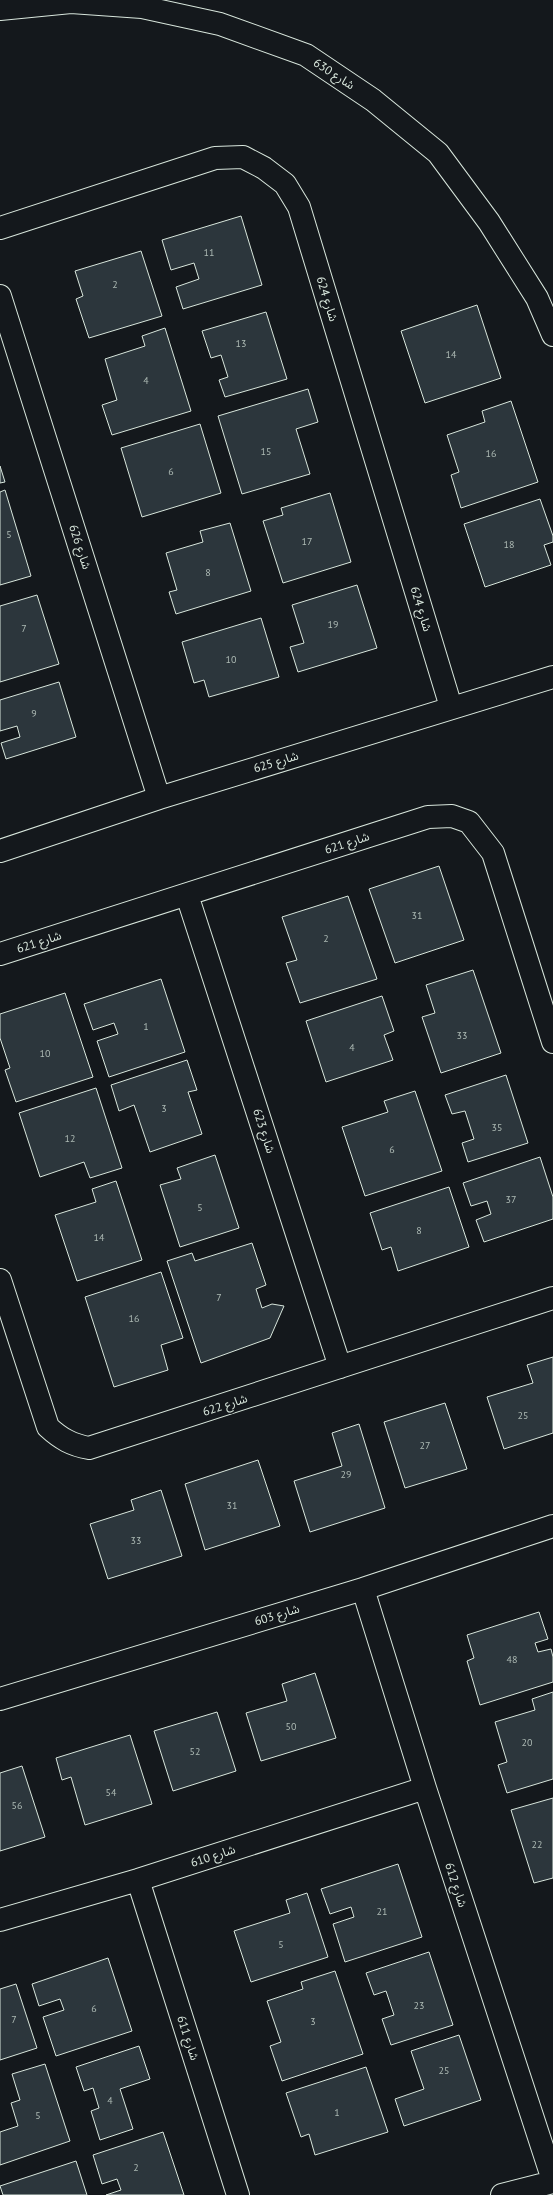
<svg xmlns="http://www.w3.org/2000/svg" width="553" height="2195" font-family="'PT Sans','Noto Sans Arabic',sans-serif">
<rect width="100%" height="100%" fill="#14181c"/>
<path fill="#2c363c" stroke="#d8e6dc" d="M 241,216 L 262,285 L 183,309 L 176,287 L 199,279 L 194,263 L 171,270 L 162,240 Z
M 141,251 L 162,316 L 89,338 L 76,299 L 83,296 L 75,271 Z
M 477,305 L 501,378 L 425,403 L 401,331 Z
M 266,312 L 287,379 L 225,397 L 219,380 L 228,377 L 221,355 L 211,358 L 202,331 Z
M 165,328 L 191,411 L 112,435 L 102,405 L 117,400 L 105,359 L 145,346 L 142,336 Z
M 308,389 L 318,422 L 296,429 L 310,474 L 242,494 L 218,416 Z
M 511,401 L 538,482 L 461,508 L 451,475 L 459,472 L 447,435 L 485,422 L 482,411 Z
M 200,424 L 221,493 L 142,517 L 121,448 Z
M 0,466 L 5,482 L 0,483 Z
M 5,490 L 31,576 L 0,585 L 0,492 Z
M 330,493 L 351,562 L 283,583 L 263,521 L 283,515 L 281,508 Z
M 540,499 L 553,536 L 553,542 L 544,545 L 551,565 L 485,587 L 464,524 Z
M 230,523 L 251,591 L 176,614 L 169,592 L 177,590 L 166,553 L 203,542 L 200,531 Z
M 357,585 L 377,648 L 298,672 L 290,647 L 304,643 L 292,605 Z
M 37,595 L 59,664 L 0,682 L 0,606 Z
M 261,618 L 279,677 L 209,697 L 204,680 L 194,683 L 182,642 Z
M 59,682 L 76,737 L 6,759 L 1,743 L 20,737 L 17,726 L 0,731 L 0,700 Z
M 439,866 L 464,940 L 395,963 L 369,889 Z
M 348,896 L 377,979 L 300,1003 L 286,963 L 297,960 L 282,917 Z
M 473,970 L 501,1053 L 441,1073 L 422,1017 L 435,1013 L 426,985 Z
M 161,979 L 185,1052 L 109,1077 L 97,1041 L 118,1034 L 114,1023 L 93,1030 L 84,1004 Z
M 65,993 L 93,1077 L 16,1102 L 5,1070 L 10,1068 L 0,1038 L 0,1014 Z
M 382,996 L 394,1031 L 384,1035 L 393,1060 L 326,1082 L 306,1021 Z
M 187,1060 L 197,1090 L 188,1092 L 202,1134 L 150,1152 L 134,1105 L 119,1111 L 111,1085 Z
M 506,1075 L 528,1143 L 468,1162 L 462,1143 L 474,1139 L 465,1111 L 452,1114 L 445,1095 Z
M 96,1088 L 122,1168 L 90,1178 L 84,1162 L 40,1177 L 19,1113 Z
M 415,1091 L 442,1171 L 365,1196 L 342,1127 L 388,1112 L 384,1101 Z
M 215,1155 L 239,1228 L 180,1247 L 160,1185 L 181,1179 L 177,1168 Z
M 540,1157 L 553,1197 L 553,1219 L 484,1242 L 476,1220 L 491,1214 L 487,1201 L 471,1206 L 463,1183 Z
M 116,1181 L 142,1260 L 77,1281 L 55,1215 L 96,1202 L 92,1189 Z
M 449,1187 L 469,1247 L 398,1271 L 391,1247 L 382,1250 L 370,1213 Z
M 252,1243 L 266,1285 L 256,1289 L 262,1308 L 272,1304 L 284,1306 L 270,1338 L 201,1363 L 167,1261 L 192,1253 L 195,1261 Z
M 161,1272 L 183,1338 L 161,1345 L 168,1370 L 114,1387 L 85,1297 Z
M 553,1357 L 553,1433 L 504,1449 L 487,1397 L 533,1383 L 527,1365 Z
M 445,1403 L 467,1469 L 405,1488 L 384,1422 Z
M 359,1424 L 385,1508 L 310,1532 L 294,1481 L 342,1466 L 332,1433 Z
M 258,1460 L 280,1526 L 205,1550 L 185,1484 Z
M 161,1490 L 182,1556 L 108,1579 L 90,1524 L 134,1510 L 131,1500 Z
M 539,1612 L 548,1639 L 535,1643 L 538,1652 L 551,1649 L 553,1657 L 553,1682 L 480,1705 L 467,1661 L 474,1658 L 467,1635 Z
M 315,1673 L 336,1738 L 261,1761 L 246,1713 L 287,1701 L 282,1684 Z
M 553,1692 L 553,1779 L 507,1793 L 498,1765 L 507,1762 L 495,1722 L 535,1710 L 532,1699 Z
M 217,1712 L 236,1771 L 173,1791 L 154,1731 Z
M 130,1735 L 152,1804 L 85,1825 L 71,1777 L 62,1780 L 56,1758 Z
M 22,1766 L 45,1837 L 0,1851 L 0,1773 Z
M 553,1798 L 553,1878 L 534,1883 L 511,1810 Z
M 398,1864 L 422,1937 L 345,1962 L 333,1924 L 354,1917 L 351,1907 L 330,1914 L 321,1889 Z
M 307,1893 L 328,1957 L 251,1982 L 234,1931 L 290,1913 L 286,1900 Z
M 429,1952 L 453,2025 L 391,2045 L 382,2019 L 394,2015 L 386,1991 L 374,1995 L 366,1973 Z
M 108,1958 L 132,2031 L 56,2056 L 43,2017 L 64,2010 L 60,1999 L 39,2006 L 32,1984 Z
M 335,1971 L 363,2054 L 282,2081 L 270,2046 L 281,2042 L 267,2001 L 303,1989 L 301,1982 Z
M 16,1984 L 37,2048 L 0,2060 L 0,1989 Z
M 459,2035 L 481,2100 L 404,2126 L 395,2099 L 424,2089 L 411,2051 Z
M 139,2046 L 150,2079 L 120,2089 L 133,2129 L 100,2140 L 91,2111 L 99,2108 L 93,2088 L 84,2091 L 76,2067 Z
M 45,2064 L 70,2141 L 0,2165 L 0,2132 L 18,2126 L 11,2103 L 20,2100 L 12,2074 Z
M 366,2067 L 388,2132 L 315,2155 L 309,2134 L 301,2137 L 286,2093 Z
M 163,2132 L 184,2195 L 106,2195 L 121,2190 L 117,2179 L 102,2184 L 93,2155 Z
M 76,2161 L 87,2195 L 3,2195 L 0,2186 Z"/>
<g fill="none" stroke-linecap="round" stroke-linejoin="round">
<defs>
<path id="minor" d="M 0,9 L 71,2 L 142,7 L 220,24 L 306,55 L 373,100 L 438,153 L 489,222 L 537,298 L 553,335
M 0,228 L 215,158 L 243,157 L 264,168 L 285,184 L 299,207 L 451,707
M 0,296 L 159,798
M 0,851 L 159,798 L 553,677
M 187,895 L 340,1367
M 0,954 L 428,817 L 452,816 L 469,822 L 493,853 L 553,1042
M 0,1280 L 48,1427 C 61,1439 72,1445 89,1448 L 553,1298
M 363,1589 L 425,1788 L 553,2180
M 0,1699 L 363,1589 L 553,1526
M 138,1880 L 238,2195
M 0,1920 L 138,1880 L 425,1788
M 502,2195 L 553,2182"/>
</defs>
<use href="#minor" stroke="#d8e6dc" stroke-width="24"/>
<use href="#minor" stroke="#14181c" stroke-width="22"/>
</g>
<g text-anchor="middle" stroke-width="3" stroke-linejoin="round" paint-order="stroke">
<g font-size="10" fill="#adbab4">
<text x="209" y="256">11</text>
<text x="115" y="288">2</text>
<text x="241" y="347">13</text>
<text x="451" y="358">14</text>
<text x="146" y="384">4</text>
<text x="266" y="455">15</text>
<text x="491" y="457">16</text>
<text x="171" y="475">6</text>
<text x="9" y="538">5</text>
<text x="307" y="545">17</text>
<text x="509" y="548">18</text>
<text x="208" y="576">8</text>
<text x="333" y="628">19</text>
<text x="24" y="632">7</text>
<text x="231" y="663">10</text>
<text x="34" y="717">9</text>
<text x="417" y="919">31</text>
<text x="326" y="942">2</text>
<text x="146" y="1030">1</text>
<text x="462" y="1039">33</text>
<text x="352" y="1051">4</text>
<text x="45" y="1057">10</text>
<text x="164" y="1112">3</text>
<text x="497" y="1131">35</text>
<text x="70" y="1142">12</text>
<text x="392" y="1153">6</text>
<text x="511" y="1203">37</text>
<text x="200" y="1211">5</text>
<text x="419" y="1234">8</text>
<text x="99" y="1241">14</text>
<text x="219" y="1301">7</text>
<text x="134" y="1322">16</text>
<text x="523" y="1419">25</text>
<text x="425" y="1449">27</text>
<text x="346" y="1478">29</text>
<text x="232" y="1509">31</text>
<text x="136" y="1544">33</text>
<text x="512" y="1663">48</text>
<text x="291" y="1730">50</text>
<text x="527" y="1746">20</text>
<text x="195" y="1755">52</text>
<text x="111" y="1796">54</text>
<text x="17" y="1809">56</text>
<text x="537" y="1848">22</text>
<text x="382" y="1915">21</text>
<text x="281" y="1948">5</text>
<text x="419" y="2009">23</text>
<text x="94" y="2012">6</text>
<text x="14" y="2023">7</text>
<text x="313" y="2025">3</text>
<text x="444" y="2074">25</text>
<text x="110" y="2104">4</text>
<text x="337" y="2116">1</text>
<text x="38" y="2119">5</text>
<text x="136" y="2171">2</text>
</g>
<g font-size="12" fill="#d8e6dc" stroke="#14181c">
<text transform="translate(334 74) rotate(33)" y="4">شارع 630</text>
<text transform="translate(327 299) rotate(73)" y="4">شارع 624</text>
<text transform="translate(80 547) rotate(72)" y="4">شارع 626</text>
<text transform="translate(421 609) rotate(73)" y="4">شارع 624</text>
<text transform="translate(276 762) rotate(-17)" y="4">شارع 625</text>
<text transform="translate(347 843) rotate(-18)" y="4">شارع 621</text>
<text transform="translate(39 942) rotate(-18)" y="4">شارع 621</text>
<text transform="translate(264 1131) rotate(72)" y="4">شارع 623</text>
<text transform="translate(225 1405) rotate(-18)" y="4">شارع 622</text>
<text transform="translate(277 1615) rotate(-17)" y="4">شارع 603</text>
<text transform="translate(213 1856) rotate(-18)" y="4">شارع 610</text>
<text transform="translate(456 1885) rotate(72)" y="4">شارع 612</text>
<text transform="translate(188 2038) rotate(72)" y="4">شارع 611</text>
</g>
</g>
</svg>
